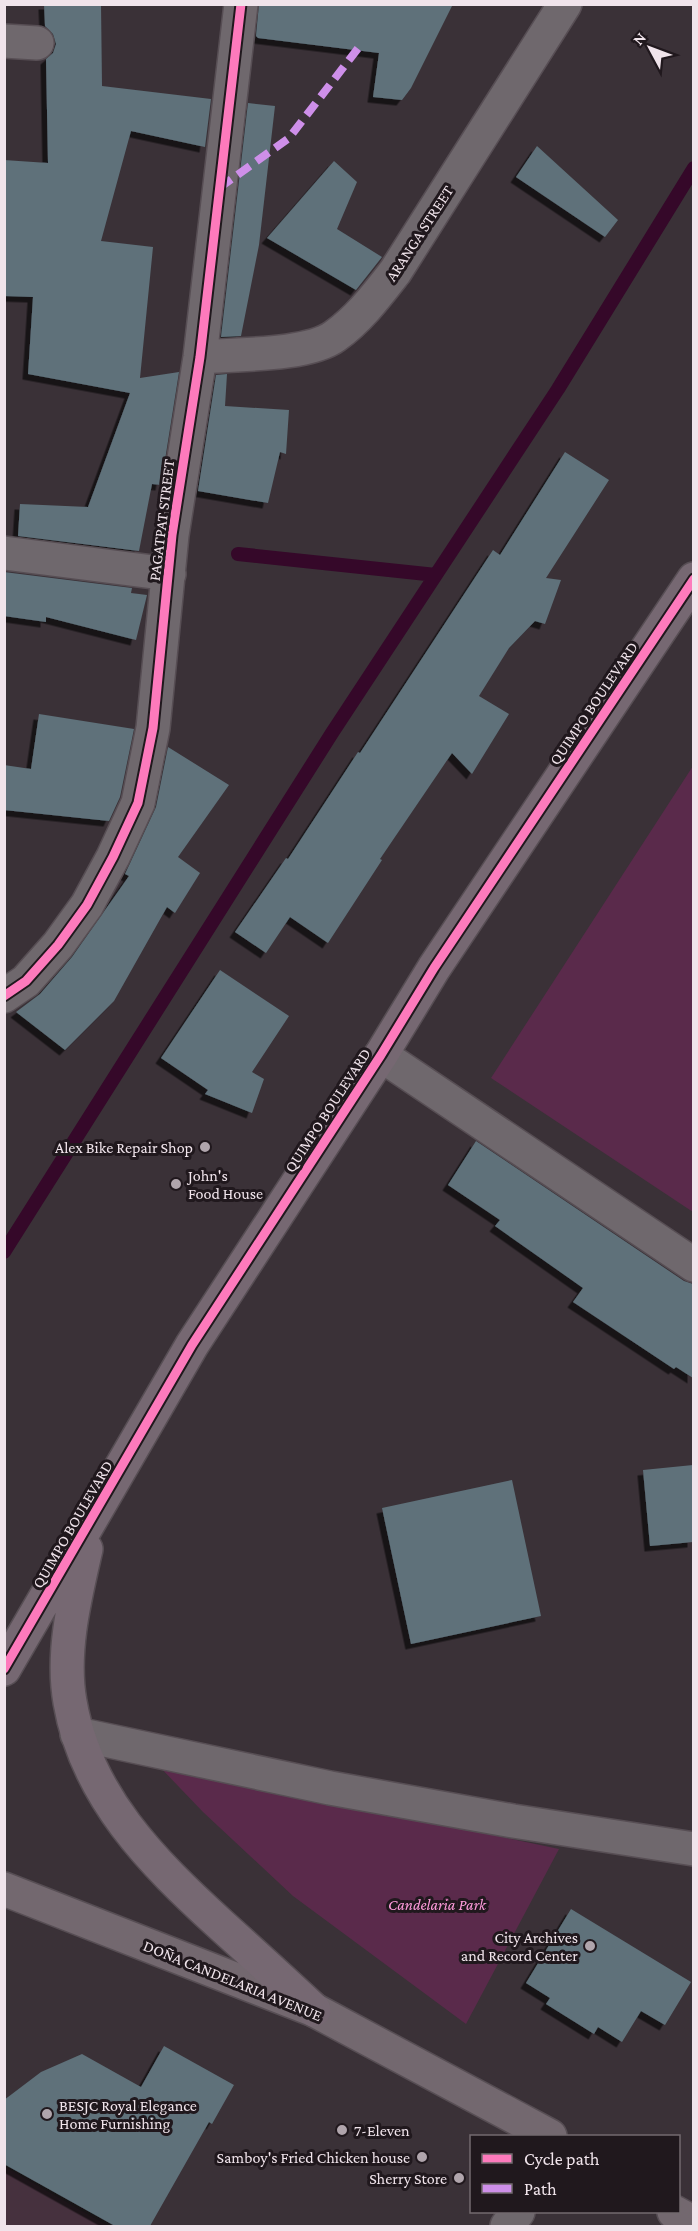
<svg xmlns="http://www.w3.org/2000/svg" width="698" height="2231" font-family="'Crimson Pro',serif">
<defs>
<filter id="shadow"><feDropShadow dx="-5.5" dy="5.5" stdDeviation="0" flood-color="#0009"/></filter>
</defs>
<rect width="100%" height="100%" fill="#3a3137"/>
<path fill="#46313e" d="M 5,2167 L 108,2226 L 5,2226 Z"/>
<path fill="#5a2a4b" d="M 693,766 L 693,1212 L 491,1078 Z
M 157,1764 L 559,1849 L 466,2024 L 293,1896 L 203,1812 Z"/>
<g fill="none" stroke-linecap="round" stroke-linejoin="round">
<path stroke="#350829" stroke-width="14" d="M 238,554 L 436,575
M 4,1252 L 332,733 L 558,389 L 694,168"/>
</g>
<path fill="#5e717a" filter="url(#shadow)" d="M 44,4 L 101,4 L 102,86 L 211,99 L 205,147 L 131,131 L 101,241 L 153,247 L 140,378 L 179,372 L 161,485 L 152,484 L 139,551 L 18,536 L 20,504 L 88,507 L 130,393 L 28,374 L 33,297 L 4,296 L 4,160 L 48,163 L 46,59 L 53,53 L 56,44 L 53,34 L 45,26 Z
M 259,4 L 453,4 L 411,88 L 402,100 L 373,97 L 379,53 L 258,38 L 256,36 Z
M 248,103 L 275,106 L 259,245 L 241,336 L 221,337 Z
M 537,146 L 618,220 L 605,237 L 516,177 Z
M 334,161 L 357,182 L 337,229 L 382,257 L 356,290 L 267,238 Z
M 227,374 L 225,406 L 289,410 L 286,454 L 280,452 L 268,503 L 198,491 L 216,375 Z
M 565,452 L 609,480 L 546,578 L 561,580 L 545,624 L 535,621 L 509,648 L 479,696 L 509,714 L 472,774 L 452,753 L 380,859 L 382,860 L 328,943 L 290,917 L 266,953 L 235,932 L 286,858 L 288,859 L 358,752 L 360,753 L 493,550 L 500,555 Z
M 4,572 L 132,588 L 131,593 L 147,595 L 136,640 L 46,617 L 46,622 L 4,616 Z
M 39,714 L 134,729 L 120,797 L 109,821 L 4,810 L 4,765 L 31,769 Z
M 168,747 L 229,785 L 178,857 L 200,873 L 175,913 L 167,907 L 114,1001 L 65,1050 L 16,1012 L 40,994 L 72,957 L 129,876 L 125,874 L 156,807 Z
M 220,970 L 289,1016 L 252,1072 L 264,1079 L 252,1113 L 205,1094 L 208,1090 L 161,1058 Z
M 476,1141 L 684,1281 L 693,1284 L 693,1378 L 676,1367 L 674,1369 L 573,1302 L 583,1288 L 495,1226 L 500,1220 L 448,1185 Z
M 693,1465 L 693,1542 L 650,1546 L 643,1470 Z
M 512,1480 L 541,1616 L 411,1644 L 382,1508 Z
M 571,1909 L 691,1982 L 665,2025 L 641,2011 L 622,2042 L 598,2027 L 594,2034 L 546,2004 L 550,1998 L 526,1983 Z
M 164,2046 L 234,2085 L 212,2124 L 209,2122 L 150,2226 L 115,2226 L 4,2164 L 4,2100 L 12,2094 L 41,2072 L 82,2054 L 141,2087 Z"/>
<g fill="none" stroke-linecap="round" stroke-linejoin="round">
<defs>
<path id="street" d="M 4,41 L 37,43
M 200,357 C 235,354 308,356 335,336 C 359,319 377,295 395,272 L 565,4
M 4,553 L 169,574
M 4,996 L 26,981 L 58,945 L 87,905 L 113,857 L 138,803 L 153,728 L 172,535 L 200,357 L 241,4
M 381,1055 L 694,1265
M 77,1734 L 330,1788 L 513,1821 L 694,1849
M 507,2226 L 518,2212"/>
<path id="secondary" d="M 4,1889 L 314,2010 L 550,2136
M 674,2212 L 694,2223"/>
<path id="primary" d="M 86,1549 C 75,1597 61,1652 70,1702 C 86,1796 152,1862 220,1924 C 251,1952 283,1981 314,2010
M 4,1669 L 192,1345 L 381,1055 L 434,968 L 694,579"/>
</defs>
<use href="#street" stroke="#574e54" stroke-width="36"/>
<use href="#secondary" stroke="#574e54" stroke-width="36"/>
<use href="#primary" stroke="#574e54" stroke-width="36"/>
<use href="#street" stroke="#6f686d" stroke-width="33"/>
<use href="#secondary" stroke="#73686f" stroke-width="33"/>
<use href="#primary" stroke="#766872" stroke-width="33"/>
<path stroke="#ce8fe9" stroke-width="8" stroke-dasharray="15 8" stroke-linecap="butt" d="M 219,188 L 289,138 L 359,47"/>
<defs>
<path id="cycleway" d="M 4,996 L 26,981 L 58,945 L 87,905 L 113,857 L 138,803 L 153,728 L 172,535 L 200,357 L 241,4
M 4,1669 L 192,1345 L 381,1055 L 434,968 L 694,579"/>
</defs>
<use href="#cycleway" stroke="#20181d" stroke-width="13"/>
<use href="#cycleway" stroke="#fd7abc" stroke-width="9"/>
</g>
<g fill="#b0a5ac" stroke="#20181d" stroke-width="2">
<circle cx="205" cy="1147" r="6"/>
<circle cx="176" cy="1184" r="6"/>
<circle cx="590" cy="1946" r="6"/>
<circle cx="47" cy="2114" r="6"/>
<circle cx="342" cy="2130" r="6"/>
<circle cx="422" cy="2157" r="6"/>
<circle cx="459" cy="2178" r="6"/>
</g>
<g text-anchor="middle" stroke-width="6" stroke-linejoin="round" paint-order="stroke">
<g font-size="16" fill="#f0e4eb" stroke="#20181d">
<text transform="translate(419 233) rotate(-57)" y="6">ARANGA STREET</text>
<text transform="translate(161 520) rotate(-83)" y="6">PAGATPAT STREET</text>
<text transform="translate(593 703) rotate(-56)" y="6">QUIMPO BOULEVARD</text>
<text transform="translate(327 1110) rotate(-57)" y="6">QUIMPO BOULEVARD</text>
<text transform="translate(72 1524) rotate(-60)" y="6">QUIMPO BOULEVARD</text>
<text transform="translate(233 1980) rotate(22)" y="6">DOÑA CANDELARIA AVENUE</text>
</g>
<g font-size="16" fill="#f0e4eb" stroke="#20181d" text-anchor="end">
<text x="193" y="1153">Alex Bike Repair Shop</text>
<text x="188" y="1181" text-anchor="start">John's<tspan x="188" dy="18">Food House</tspan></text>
<text x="578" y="1943">City Archives<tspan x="578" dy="18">and Record Center</tspan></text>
<text x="59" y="2111" text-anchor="start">BESJC Royal Elegance<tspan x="59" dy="18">Home Furnishing</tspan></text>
<text x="354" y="2136" text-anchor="start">7-Eleven</text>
<text x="410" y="2163">Samboy's Fried Chicken house</text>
<text x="447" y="2184">Sherry Store</text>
</g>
<g font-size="16" font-style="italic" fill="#fe9bdb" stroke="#20181d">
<text x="437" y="1910">Candelaria Park</text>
</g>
</g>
<rect width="698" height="2231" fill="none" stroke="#f0e4eb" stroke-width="12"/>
<rect x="470" y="2135" width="210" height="78" fill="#20181d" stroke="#736a6f" stroke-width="1.5"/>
<rect x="482" y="2154" width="30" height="9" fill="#fd7abc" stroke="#736a6f" stroke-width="1.5"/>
<text x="524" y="2165" font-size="18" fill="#f0e4eb">Cycle path</text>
<rect x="482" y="2184" width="30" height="9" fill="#ce8fe9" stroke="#736a6f" stroke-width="1.5"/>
<text x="524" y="2195" font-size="18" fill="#f0e4eb">Path</text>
<g transform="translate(650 48) rotate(311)" stroke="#20181d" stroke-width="4.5" paint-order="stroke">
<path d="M0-4.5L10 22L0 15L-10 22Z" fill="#f0e4eb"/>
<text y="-9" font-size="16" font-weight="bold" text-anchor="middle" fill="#f0e4eb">N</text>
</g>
</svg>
